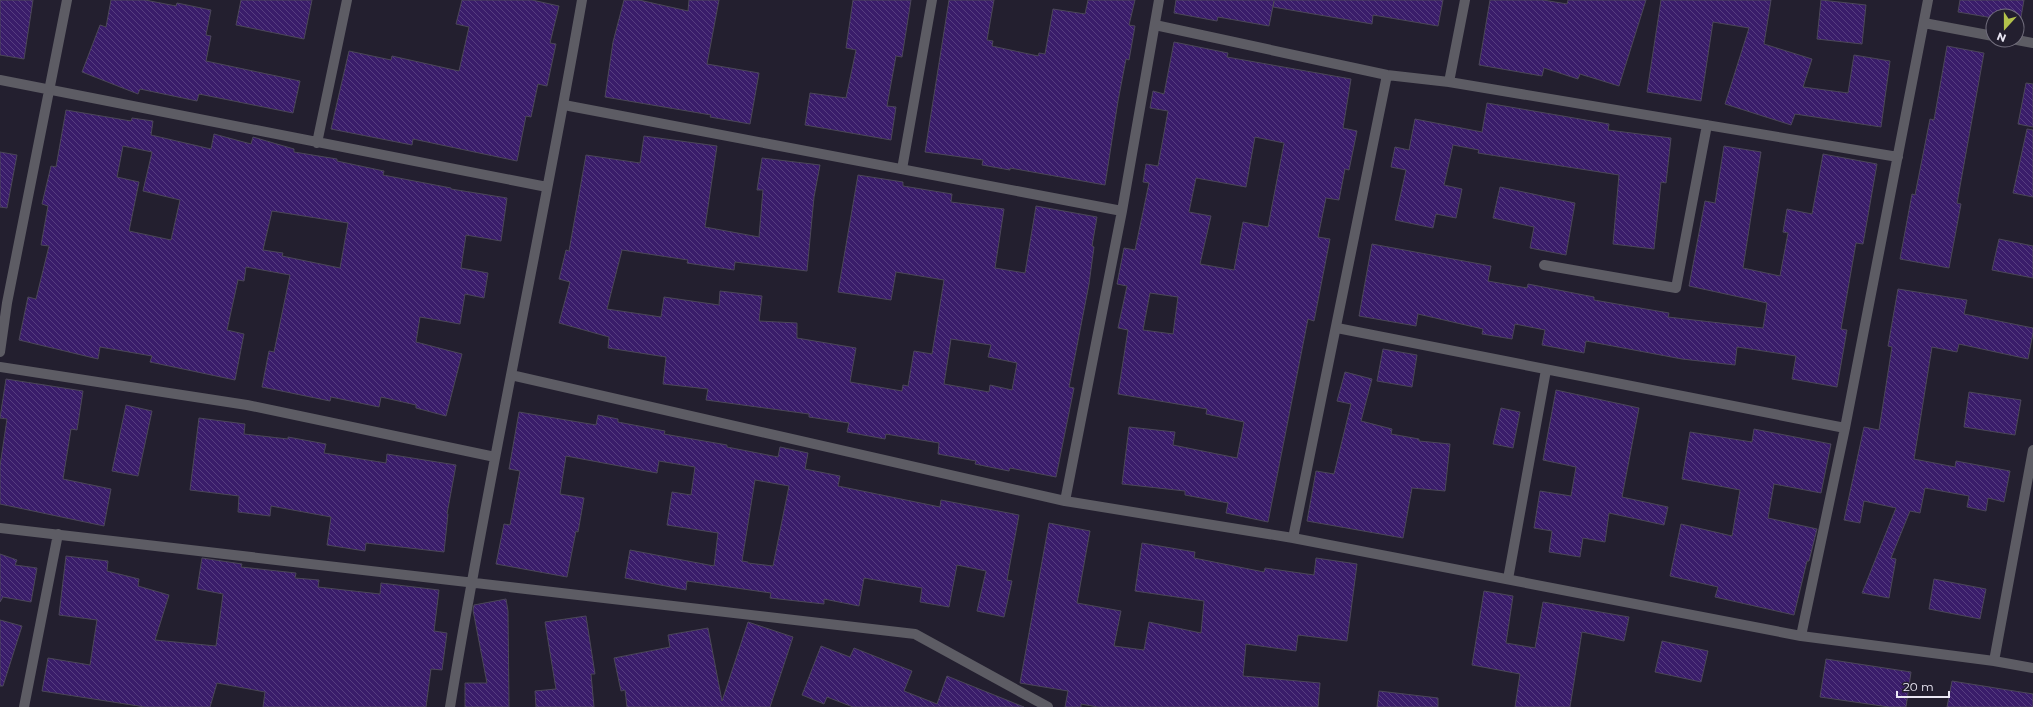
<svg xmlns="http://www.w3.org/2000/svg" width="2033" height="707" font-family="Montserrat,sans-serif">
<defs>
<pattern id="building-back-hatch" width="6" height="6" patternUnits="userSpaceOnUse"><rect width="6" height="6" fill="#3a1d6a"/><path d="M-1 5l2 2M0 0l6 6M5-1l2 2" fill="none" stroke="#573e80"/></pattern>
</defs>
<rect width="100%" height="100%" fill="#231f2f"/>
<path fill="url(#building-back-hatch)" stroke="#4b4758" fill-rule="evenodd" d="M 0,0 L 33,0 L 24,59 L 0,55 Z
M 111,0 L 145,0 L 176,6 L 177,3 L 211,10 L 206,35 L 211,36 L 206,61 L 300,81 L 293,113 L 199,94 L 197,101 L 140,89 L 138,94 L 82,72 L 100,25 L 106,27 Z
M 241,0 L 312,0 L 304,39 L 236,25 Z
M 462,0 L 532,0 L 559,6 L 550,43 L 556,44 L 547,86 L 538,84 L 531,117 L 526,116 L 517,161 L 413,139 L 412,145 L 331,129 L 349,51 L 391,60 L 392,56 L 459,71 L 469,27 L 456,24 Z
M 624,0 L 639,0 L 688,11 L 689,0 L 719,0 L 707,64 L 759,73 L 750,124 L 710,117 L 711,115 L 605,97 L 613,42 Z
M 853,0 L 911,0 L 902,57 L 896,56 L 887,106 L 896,107 L 891,140 L 805,125 L 810,93 L 846,98 L 856,50 L 846,48 Z
M 949,0 L 994,0 L 987,40 L 993,41 L 992,46 L 1038,56 L 1039,53 L 1045,54 L 1053,9 L 1085,14 L 1088,0 L 1135,0 L 1129,25 L 1135,26 L 1129,60 L 1126,59 L 1118,101 L 1105,185 L 1010,168 L 1010,170 L 982,165 L 983,160 L 925,152 Z
M 1176,0 L 1443,0 L 1438,26 L 1373,15 L 1372,24 L 1273,7 L 1274,1 L 1269,26 L 1218,17 L 1217,21 L 1174,13 Z
M 1490,0 L 1543,0 L 1567,4 L 1568,0 L 1646,0 L 1619,86 L 1580,74 L 1578,79 L 1544,68 L 1542,76 L 1479,65 Z
M 1661,0 L 1771,0 L 1764,44 L 1812,59 L 1803,87 L 1848,93 L 1854,55 L 1890,61 L 1881,127 L 1795,114 L 1791,125 L 1725,104 L 1749,28 L 1713,22 L 1701,101 L 1647,92 Z
M 1821,0 L 1866,5 L 1862,44 L 1817,39 Z
M 1960,0 L 2024,0 L 2020,23 L 2017,22 L 2017,16 L 1993,16 L 1993,18 L 1958,12 Z
M 1174,42 L 1228,53 L 1227,57 L 1351,79 L 1343,128 L 1357,131 L 1349,170 L 1345,169 L 1339,200 L 1326,198 L 1318,237 L 1330,239 L 1314,321 L 1308,319 L 1268,522 L 1226,513 L 1228,503 L 1185,495 L 1185,491 L 1122,484 L 1129,427 L 1175,432 L 1173,445 L 1237,458 L 1244,422 L 1206,414 L 1207,409 L 1118,394 L 1128,330 L 1118,328 L 1127,286 L 1117,284 L 1124,248 L 1135,250 L 1149,183 L 1143,182 L 1146,164 L 1158,166 L 1168,111 L 1150,108 L 1153,91 L 1164,94 ZM 1255,137 L 1284,143 L 1268,227 L 1243,222 L 1234,270 L 1200,264 L 1211,216 L 1189,212 L 1196,178 L 1246,187 ZM 1150,293 L 1178,297 L 1173,334 L 1143,330 Z
M 1947,46 L 1984,53 L 1957,203 L 1961,204 L 1949,268 L 1900,259 L 1912,194 L 1915,195 L 1930,119 L 1934,120 Z
M 2026,83 L 2033,84 L 2033,127 L 2018,124 Z
M 1487,103 L 1609,124 L 1608,130 L 1671,138 L 1666,183 L 1661,182 L 1654,249 L 1613,244 L 1619,175 L 1478,153 L 1479,150 L 1453,145 L 1444,185 L 1462,189 L 1456,218 L 1436,214 L 1433,228 L 1395,220 L 1406,170 L 1391,167 L 1395,147 L 1409,150 L 1415,119 L 1482,132 Z
M 66,110 L 131,121 L 132,118 L 153,121 L 151,135 L 211,149 L 214,134 L 251,144 L 253,137 L 294,149 L 294,152 L 337,159 L 337,161 L 384,171 L 383,175 L 451,188 L 451,189 L 507,198 L 501,241 L 466,235 L 461,268 L 488,273 L 484,298 L 465,294 L 460,324 L 420,317 L 416,342 L 462,354 L 446,416 L 416,408 L 416,405 L 381,397 L 379,407 L 331,397 L 330,401 L 262,387 L 269,351 L 274,352 L 290,275 L 246,267 L 244,281 L 238,280 L 227,330 L 244,334 L 235,380 L 150,362 L 152,356 L 100,347 L 98,359 L 19,340 L 28,297 L 36,299 L 49,246 L 41,245 L 48,206 L 42,204 L 51,166 L 56,167 ZM 123,146 L 152,152 L 143,191 L 180,200 L 171,240 L 129,231 L 139,182 L 117,177 ZM 272,211 L 348,223 L 340,268 L 282,256 L 283,253 L 263,250 Z
M 2027,129 L 2033,130 L 2033,197 L 2013,193 Z
M 644,136 L 717,146 L 705,227 L 759,237 L 763,190 L 757,190 L 762,158 L 820,165 L 814,197 L 807,271 L 735,262 L 734,270 L 687,263 L 688,260 L 622,250 L 607,309 L 661,317 L 664,297 L 719,305 L 720,291 L 762,296 L 759,321 L 797,323 L 797,338 L 856,348 L 850,382 L 902,391 L 903,385 L 908,386 L 914,351 L 932,354 L 944,280 L 896,272 L 891,300 L 838,292 L 858,175 L 903,182 L 903,186 L 952,194 L 951,202 L 1004,209 L 995,268 L 1025,273 L 1036,206 L 1097,217 L 1092,246 L 1094,247 L 1089,284 L 1069,387 L 1074,388 L 1056,477 L 1010,468 L 1009,471 L 975,464 L 976,461 L 938,454 L 939,443 L 886,434 L 885,439 L 847,432 L 849,423 L 809,417 L 809,414 L 706,400 L 708,389 L 663,384 L 666,357 L 608,348 L 609,337 L 559,323 L 570,282 L 559,279 L 566,250 L 569,251 L 586,155 L 640,163 ZM 951,339 L 991,345 L 988,357 L 1017,363 L 1012,390 L 990,385 L 989,392 L 944,384 Z
M 1724,146 L 1761,152 L 1743,268 L 1780,276 L 1788,233 L 1783,232 L 1787,209 L 1812,214 L 1823,154 L 1877,164 L 1863,244 L 1856,243 L 1841,329 L 1847,330 L 1837,387 L 1792,379 L 1796,356 L 1737,347 L 1735,365 L 1682,359 L 1586,341 L 1584,353 L 1542,345 L 1545,330 L 1515,324 L 1512,339 L 1482,334 L 1483,329 L 1418,314 L 1416,326 L 1359,316 L 1372,244 L 1491,266 L 1488,281 L 1527,288 L 1528,284 L 1594,297 L 1594,300 L 1669,313 L 1668,317 L 1763,328 L 1767,303 L 1689,286 L 1705,201 L 1715,203 Z
M 0,152 L 17,155 L 7,208 L 0,207 Z
M 1500,187 L 1575,203 L 1566,255 L 1530,248 L 1534,227 L 1493,218 Z
M 1999,239 L 2033,246 L 2033,278 L 1992,270 Z
M 1898,289 L 1967,300 L 1964,314 L 2033,328 L 2033,333 L 2028,359 L 1959,344 L 1957,352 L 1932,347 L 1914,459 L 1955,467 L 1956,461 L 2010,471 L 2004,502 L 1988,498 L 1986,511 L 1967,507 L 1969,496 L 1925,488 L 1920,513 L 1910,511 L 1891,558 L 1896,559 L 1889,598 L 1862,593 L 1896,508 L 1864,501 L 1860,523 L 1844,520 L 1864,427 L 1879,430 L 1892,347 L 1888,346 Z
M 1383,349 L 1417,355 L 1412,387 L 1377,381 Z
M 1345,372 L 1372,379 L 1361,421 L 1392,429 L 1391,434 L 1419,439 L 1419,441 L 1450,444 L 1445,491 L 1412,488 L 1403,538 L 1307,521 L 1316,471 L 1334,474 L 1351,404 L 1337,401 Z
M 6,379 L 83,391 L 77,430 L 71,429 L 63,479 L 111,489 L 104,526 L 0,504 L 0,466 L 7,419 L 0,418 Z
M 1556,390 L 1639,408 L 1622,497 L 1668,507 L 1664,525 L 1609,513 L 1605,542 L 1583,538 L 1580,557 L 1549,552 L 1552,531 L 1534,528 L 1540,491 L 1571,496 L 1576,467 L 1543,460 Z
M 1969,392 L 2021,400 L 2015,435 L 1964,427 Z
M 126,405 L 152,411 L 138,476 L 112,471 Z
M 1501,408 L 1520,412 L 1513,448 L 1493,444 Z
M 519,412 L 596,425 L 598,415 L 618,419 L 618,422 L 665,431 L 664,434 L 727,445 L 727,447 L 778,457 L 780,447 L 808,453 L 805,469 L 840,476 L 838,486 L 940,507 L 941,500 L 1019,515 L 1007,580 L 1012,581 L 1004,617 L 977,611 L 986,571 L 957,565 L 949,607 L 920,602 L 922,588 L 864,578 L 859,606 L 824,599 L 824,604 L 770,598 L 771,593 L 687,581 L 686,590 L 625,578 L 630,550 L 714,566 L 718,533 L 667,525 L 672,492 L 691,495 L 695,467 L 659,461 L 657,473 L 566,456 L 560,494 L 584,498 L 578,532 L 576,531 L 567,577 L 496,564 L 504,524 L 510,525 L 520,471 L 509,469 ZM 755,480 L 789,486 L 773,566 L 748,563 L 748,562 L 742,561 Z
M 199,418 L 245,424 L 244,434 L 288,439 L 288,437 L 326,444 L 324,453 L 386,463 L 387,454 L 456,465 L 447,514 L 448,514 L 444,552 L 366,543 L 365,551 L 327,545 L 331,517 L 271,506 L 270,516 L 238,512 L 239,496 L 190,490 Z
M 1754,429 L 1831,444 L 1821,493 L 1774,484 L 1768,518 L 1817,529 L 1809,561 L 1807,561 L 1794,615 L 1715,597 L 1718,587 L 1670,576 L 1681,524 L 1732,536 L 1740,490 L 1682,479 L 1690,432 L 1752,442 Z
M 1049,523 L 1090,531 L 1077,603 L 1121,611 L 1114,646 L 1144,650 L 1149,622 L 1201,633 L 1204,601 L 1135,591 L 1142,543 L 1195,552 L 1194,558 L 1264,572 L 1265,568 L 1314,575 L 1316,558 L 1357,564 L 1347,641 L 1298,635 L 1296,651 L 1246,644 L 1243,676 L 1320,683 L 1318,707 L 1098,707 L 1081,704 L 1081,707 L 1065,707 L 1068,691 L 1020,683 Z
M 0,554 L 17,560 L 15,565 L 37,568 L 31,602 L 3,597 L 0,602 Z
M 66,556 L 108,561 L 107,571 L 139,579 L 138,586 L 169,595 L 155,640 L 216,646 L 223,594 L 197,589 L 202,558 L 242,564 L 241,567 L 296,573 L 295,578 L 319,580 L 318,587 L 380,594 L 381,583 L 439,590 L 434,631 L 447,633 L 442,670 L 431,669 L 426,707 L 263,707 L 265,692 L 217,683 L 210,707 L 145,707 L 42,691 L 48,658 L 90,665 L 97,620 L 59,615 Z
M 1934,579 L 1986,589 L 1980,619 L 1929,609 Z
M 1484,591 L 1513,596 L 1506,643 L 1535,648 L 1543,602 L 1629,617 L 1624,641 L 1582,632 L 1570,707 L 1515,707 L 1520,674 L 1472,665 Z
M 506,599 L 508,611 L 509,707 L 465,707 L 465,683 L 487,683 L 473,610 L 474,605 Z
M 586,616 L 595,674 L 591,674 L 594,707 L 536,707 L 535,691 L 556,689 L 545,622 Z
M 0,620 L 22,626 L 3,686 L 0,686 Z
M 748,622 L 793,637 L 770,707 L 627,707 L 625,690 L 621,691 L 614,658 L 670,647 L 668,635 L 708,628 L 722,701 Z
M 1662,641 L 1708,651 L 1701,682 L 1655,672 Z
M 821,646 L 850,657 L 854,648 L 912,671 L 904,691 L 937,704 L 947,676 L 1024,707 L 853,707 L 827,697 L 824,704 L 802,695 Z
M 1826,659 L 1911,672 L 1906,707 L 1889,707 L 1820,697 Z
M 1952,681 L 2033,694 L 2033,707 L 1947,707 Z
M 1379,691 L 1438,698 L 1438,707 L 1377,707 Z"/>
<g fill="none" stroke-linecap="round" stroke-linejoin="round">
<path stroke="#5d5c64" stroke-width="10" d="M 1924,23 L 1993,36
M 1155,25 L 1387,75 L 1449,82 L 1898,157
M 2017,40 L 2033,43
M 0,80 L 547,187
M 1449,82 L 1465,0
M 564,105 L 1122,211
M 317,143 L 347,0
M 902,169 L 932,0
M 1544,265 L 1676,288 L 1707,125
M 1337,328 L 1845,428
M 0,352 L 7,303 L 67,0
M 0,367 L 247,405 L 495,457
M 511,375 L 1065,501 L 1293,538 L 1801,636 L 1994,661 L 2033,668
M 1065,501 L 1122,211 L 1159,0
M 0,528 L 915,634 L 1048,707
M 1293,538 L 1387,75
M 1508,579 L 1546,370
M 1801,636 L 1845,428 L 1928,0
M 1994,661 L 2033,450
M 24,707 L 58,534
M 450,707 C 489,470 541,236 582,0"/>
</g>
<g transform="translate(2005 28) rotate(201)"><circle r="19" fill="#231f2f" stroke="#736f7e"/>
<path d="M0-3L7 15L0 10L-7 15Z" fill="#b3c24b"/>
<text y="-6" font-size="11" font-weight="bold" text-anchor="middle" fill="#ebe8f4">N</text>
</g>
<path d="M1897 691v6h52v-6" fill="none" stroke="#ebe8f4" stroke-width="2"/>
<text x="1903" y="691" font-size="12" fill="#ebe8f4" stroke="#231f2f" stroke-width="3" paint-order="stroke">20 m</text>
</svg>
